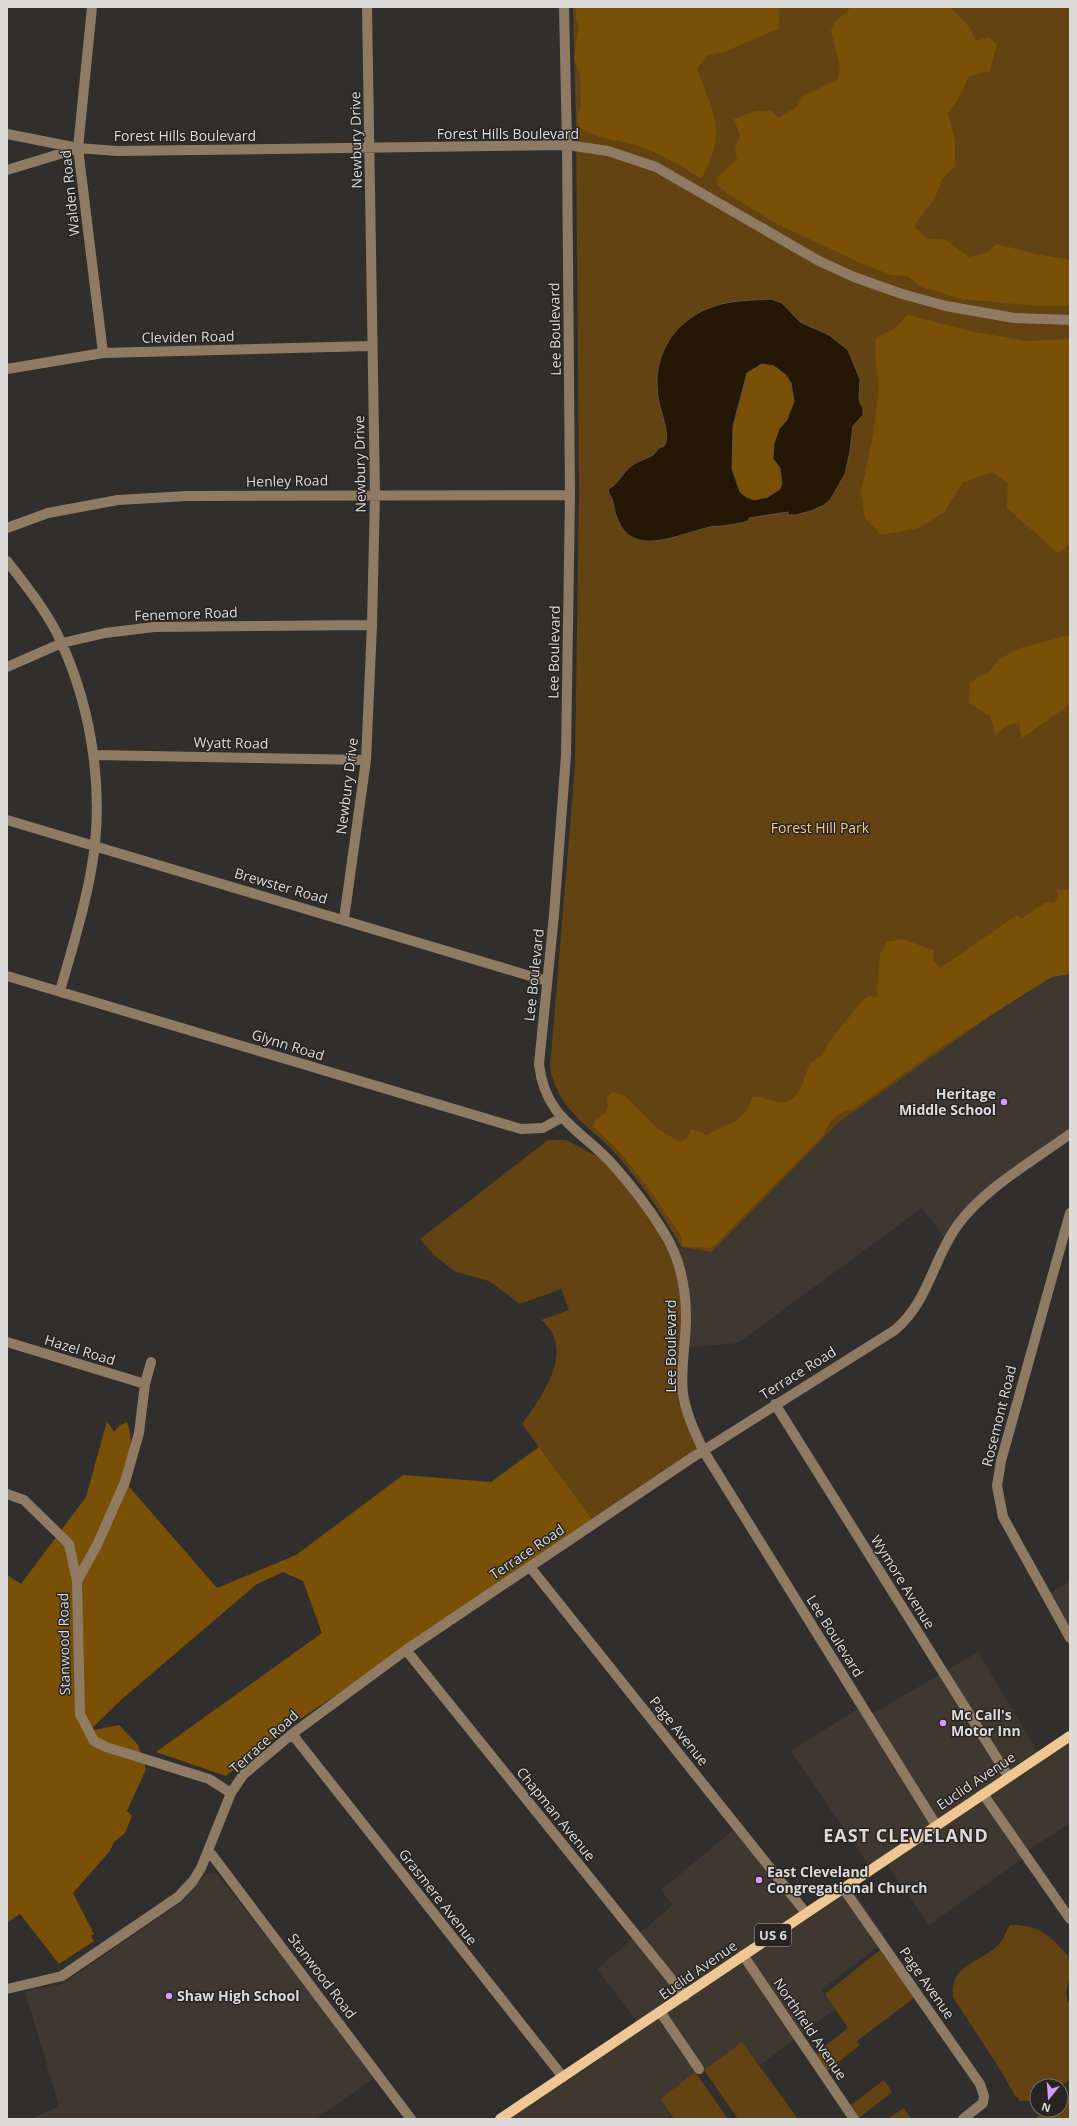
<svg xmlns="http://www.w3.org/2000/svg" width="1077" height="2126" font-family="'Open Sans',sans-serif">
<rect width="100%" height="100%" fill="#312f2d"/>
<path fill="#3e3831" d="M 1070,974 L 1070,1134 L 975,1204 L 947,1241 L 922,1208 L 738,1343 L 683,1348 L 674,1251 L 681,1247 L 712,1252 L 838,1123 L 916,1066 L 1034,988 L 1052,977 Z
M 1070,1581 L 1070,1638 L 1046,1595 Z
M 978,1652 L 1040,1755 L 1070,1736 L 1070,1823 L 1024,1853 L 1026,1856 L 929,1925 L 884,1860 L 871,1869 L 791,1751 L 862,1706 L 869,1716 Z
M 737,1827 L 806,1913 L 849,1884 L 887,1940 L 821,1990 L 835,2009 L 760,2065 L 742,2042 L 701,2072 L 699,2069 L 660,2099 L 671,2115 L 666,2119 L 500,2119 L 640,2026 L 597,1969 L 673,1905 L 661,1890 Z
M 207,1873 L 218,1875 L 376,2077 L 318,2117 L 319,2119 L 32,2119 L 59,2106 L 25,1991 L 58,1985 L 65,1982 L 179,1904 Z"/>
<path fill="#644312" d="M 573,7 L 1070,7 L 1070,970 L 1049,975 L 838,1123 L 712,1252 L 681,1247 C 665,1217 644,1188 623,1162 C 596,1128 559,1115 550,1068 L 575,765 L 579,493 L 576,123 Z
M 548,1140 L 566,1140 L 614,1165 L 663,1231 L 680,1269 L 682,1375 L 703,1450 L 595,1523 L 522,1424 C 542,1397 577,1349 541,1320 L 569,1310 L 561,1289 L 520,1304 L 489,1281 L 456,1272 L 435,1256 L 420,1239 Z
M 1010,1925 C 1042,1925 1050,1936 1070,1958 C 1070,1963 1071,1969 1070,1974 C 1069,1985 1062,1994 1070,2005 L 1070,2080 L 1060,2086 L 1037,2086 L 1036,2101 L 1020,2101 L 1014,2094 L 1001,2071 L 953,1997 C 950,1964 978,1964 997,1946 C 1003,1941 1006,1931 1010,1925 Z
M 880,1950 L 914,1998 L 857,2041 L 860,2045 L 827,2071 L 815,2054 L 848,2028 L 825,1994 Z
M 742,2042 L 798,2119 L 738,2119 L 704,2070 Z
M 695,2072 L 728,2119 L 674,2119 L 660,2099 Z
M 884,2080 L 892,2092 L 859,2118 L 851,2105 Z
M 1070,2095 L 1070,2119 L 1034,2119 L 1048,2110 L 1061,2110 L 1061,2101 Z
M 904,2108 L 911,2119 L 887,2119 Z"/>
<path fill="#7a5007" d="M 576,7 L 778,7 L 780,28 L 724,52 L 706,56 L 697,69 C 714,116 728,131 701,179 C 683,167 665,156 644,148 C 622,139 597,141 578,126 L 578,115 L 581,106 L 580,75 L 574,58 L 579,25 L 576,19 Z
M 850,7 L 950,7 L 971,29 L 976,41 L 989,37 L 997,45 L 990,71 L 969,76 L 959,98 L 948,113 L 955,141 L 955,166 L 942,179 L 935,198 L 914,226 L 926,238 L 946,240 L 969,257 L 986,253 L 997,244 L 1031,253 L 1070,260 L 1070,306 L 1037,306 L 963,299 L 921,287 L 907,276 L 891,275 L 863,264 L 779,225 L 731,196 L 717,185 L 718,177 L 737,159 L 735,148 L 740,136 L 734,119 L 755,111 L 771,111 L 779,118 L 795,108 L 804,96 L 838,79 L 840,67 L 831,31 L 835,21 L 847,12 Z
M 908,315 L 974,332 L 1028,341 L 1070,339 L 1070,544 L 1058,553 L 1007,508 L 1008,484 L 993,472 L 963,482 L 944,512 L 919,528 L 881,535 L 865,518 L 861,492 L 873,435 L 879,386 L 875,356 L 876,338 L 892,330 Z
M 762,364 L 780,369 L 791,383 L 794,401 L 787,420 L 779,429 L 774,444 L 782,483 L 780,489 L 768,497 L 754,500 L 746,497 L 740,492 L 732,469 L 733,426 L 747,373 Z
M 1070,635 L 1070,704 L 1022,738 L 1019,723 L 1007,725 L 996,735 L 990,716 L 969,703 L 970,682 L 990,671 L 998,660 L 1020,648 Z
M 1056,890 L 1070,890 L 1070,974 L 1052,977 L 1034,988 L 946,1044 L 852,1110 C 835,1112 830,1122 823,1136 L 712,1248 L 682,1246 L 681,1236 L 651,1191 L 618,1150 L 593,1126 L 596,1119 C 608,1114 609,1109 607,1097 L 613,1092 L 624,1095 L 658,1129 L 680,1142 L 687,1138 L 691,1129 L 707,1135 C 729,1121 744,1125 752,1097 C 765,1097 766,1099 777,1102 C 799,1108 804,1077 810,1063 L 820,1057 L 833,1037 L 862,1001 L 869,996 L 877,997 L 880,954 L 887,942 L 902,939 L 934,950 L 933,960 L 940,968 L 1017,915 L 1021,919 L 1046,902 L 1053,903 L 1059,899 Z
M 107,1421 L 114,1432 L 120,1425 L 127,1422 C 135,1442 128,1461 125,1482 L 217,1588 L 296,1555 L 403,1475 L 491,1482 L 539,1447 L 595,1523 L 285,1729 L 226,1776 L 156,1752 L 322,1633 L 303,1581 L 283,1572 L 257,1584 L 122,1699 L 89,1731 L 119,1725 L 138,1745 L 146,1769 L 127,1811 L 132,1816 L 125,1833 L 114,1842 L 110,1851 L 73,1893 L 94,1934 L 91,1936 L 94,1941 L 59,1964 L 20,1914 L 7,1923 L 7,1575 L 21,1584 L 86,1497 Z"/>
<path fill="#251704" stroke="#5c5244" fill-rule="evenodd" d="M 771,299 L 782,303 L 800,322 L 829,335 L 848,350 L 860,379 L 859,396 L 860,403 L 863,408 L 863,415 L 853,426 L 850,451 L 845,474 L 830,500 L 824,505 L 811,511 L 796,515 L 788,515 L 788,512 L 749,518 L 749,521 C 740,523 731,525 722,526 C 718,527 714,525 710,527 C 671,536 623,564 613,502 C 612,496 608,495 608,489 C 618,485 622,473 631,466 C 638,461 646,459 653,455 C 655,453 657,450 659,448 C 663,445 660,450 664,446 C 671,436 661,413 659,402 C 649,353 678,313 726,303 C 740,300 756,300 771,299 ZM 762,364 L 774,366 L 786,375 L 791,383 L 794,401 L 787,420 L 779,429 L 774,444 L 773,459 L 780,468 L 782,483 L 780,489 L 768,497 L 754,500 L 746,497 L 740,492 L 732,469 L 733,426 L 747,373 Z"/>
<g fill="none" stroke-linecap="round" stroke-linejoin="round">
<path stroke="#8f7b63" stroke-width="10" d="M 92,7 L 78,148 L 103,353
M 564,7 L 567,145 L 570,495 L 566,755 L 554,915 L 539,1064 C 545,1120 583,1130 614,1166 C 631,1185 650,1210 663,1231 C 680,1257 686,1288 686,1318 C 686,1344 680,1368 683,1394 C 686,1414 695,1432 703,1450 L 936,1825
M 7,134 L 78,148 L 117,151 L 567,145 L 608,151 L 656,167 L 819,261 L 854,277 L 902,294 L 946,306 L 1014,318 L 1070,320
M 7,170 L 76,149
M 7,369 L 103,353 L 371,346
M 7,528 L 48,513 L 118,500 L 187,496 L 570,495
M 7,561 C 27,587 49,614 62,644 C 93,713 105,797 91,871 C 84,912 71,952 60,991
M 7,667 L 62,643 L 105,633 L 154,627 L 372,625
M 95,755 L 366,760
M 7,820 L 547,981
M 344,919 L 366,760 L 372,625 L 375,495 L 367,7
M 7,976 L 521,1129 L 543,1128 L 561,1118
M 1070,1213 L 1001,1461 L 997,1486 L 1003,1517 L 1070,1638
M 7,1342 L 145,1384
M 151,1362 L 145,1384 L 139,1433 L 125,1482 L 97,1545 L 77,1581 L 80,1714 L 94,1741 L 106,1747 L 209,1779 L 231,1793
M 775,1404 L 1008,1776
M 7,1494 L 24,1500 L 69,1544 L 77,1581
M 530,1567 L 806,1913
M 406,1650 L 685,1996
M 292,1734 L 563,2077
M 983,1794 L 1070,1919
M 209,1851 L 411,2119
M 843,1888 L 980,2084 L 984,2096 L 983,2103 L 963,2119
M 743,1955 L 854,2119
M 7,1989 L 62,1976 L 178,1897 L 193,1881 L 201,1868 L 231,1793 L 243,1775 L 292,1734 L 406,1650 L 690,1459 L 895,1330 C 929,1301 932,1261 957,1226 C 982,1190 1034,1160 1070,1134
M 661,2013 L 699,2069"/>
<path stroke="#f0c793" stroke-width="10" d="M 500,2119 L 1070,1736"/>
</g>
<g fill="#d69bf9" stroke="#272523" stroke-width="1.5">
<circle cx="1004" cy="1102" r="4"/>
<circle cx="943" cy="1723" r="4"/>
<circle cx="759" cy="1880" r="4"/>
<circle cx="169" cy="1996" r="4"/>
</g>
<g text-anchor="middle" stroke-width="3" stroke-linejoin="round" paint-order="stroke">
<rect fill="#272523" stroke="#a6a4a3" stroke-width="1" x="755" y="1924" width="36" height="22" rx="3"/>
<g font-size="13" font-weight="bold" fill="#dcdbda">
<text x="773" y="1940">US 6</text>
</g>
<g font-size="14" fill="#dcdbda" stroke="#272523">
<text x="508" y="139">Forest Hills Boulevard</text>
<text x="185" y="141">Forest Hills Boulevard</text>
<text transform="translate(356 140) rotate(-91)" y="5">Newbury Drive</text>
<text transform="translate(70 193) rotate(-96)" y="5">Walden Road</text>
<text transform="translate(555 329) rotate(-91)" y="5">Lee Boulevard</text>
<text transform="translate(188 337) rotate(-1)" y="5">Cleviden Road</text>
<text transform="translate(360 464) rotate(-91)" y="5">Newbury Drive</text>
<text transform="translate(287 481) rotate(-1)" y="5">Henley Road</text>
<text transform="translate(186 614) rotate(-2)" y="5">Fenemore Road</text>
<text transform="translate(554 652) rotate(-89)" y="5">Lee Boulevard</text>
<text transform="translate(231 743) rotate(1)" y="5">Wyatt Road</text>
<text transform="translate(347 786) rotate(-83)" y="5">Newbury Drive</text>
<text transform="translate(281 886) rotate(16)" y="5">Brewster Road</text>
<text transform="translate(534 975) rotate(-84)" y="5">Lee Boulevard</text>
<text transform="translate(288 1045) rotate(17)" y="5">Glynn Road</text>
<text transform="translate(671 1346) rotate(-90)" y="5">Lee Boulevard</text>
<text transform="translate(80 1350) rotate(17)" y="5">Hazel Road</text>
<text transform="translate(798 1373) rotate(-32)" y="5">Terrace Road</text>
<text transform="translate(999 1416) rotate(-76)" y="5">Rosemont Road</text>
<text transform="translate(527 1552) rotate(-34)" y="5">Terrace Road</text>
<text transform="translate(903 1582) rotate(58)" y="5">Wymore Avenue</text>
<text transform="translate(835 1636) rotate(58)" y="5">Lee Boulevard</text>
<text transform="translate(64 1644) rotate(-91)" y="5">Stanwood Road</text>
<text transform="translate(679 1731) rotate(51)" y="5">Page Avenue</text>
<text transform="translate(264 1742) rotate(-42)" y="5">Terrace Road</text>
<text transform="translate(976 1781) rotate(-34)" y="5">Euclid Avenue</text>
<text transform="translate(556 1814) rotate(51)" y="5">Chapman Avenue</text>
<text transform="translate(438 1897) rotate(52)" y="5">Grasmere Avenue</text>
<text transform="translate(698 1970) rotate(-35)" y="5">Euclid Avenue</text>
<text transform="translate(322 1976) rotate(53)" y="5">Stanwood Road</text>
<text transform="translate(927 1983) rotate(55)" y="5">Page Avenue</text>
<text transform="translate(810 2029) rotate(56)" y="5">Northfield Avenue</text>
</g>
<g font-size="14" fill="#fcc987" stroke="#272523">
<text x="820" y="833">Forest Hill Park</text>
</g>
<g font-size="14" font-weight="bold" fill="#dcdbda" stroke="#272523" text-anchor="start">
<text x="996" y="1099" text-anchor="end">Heritage<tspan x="996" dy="16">Middle School</tspan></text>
<text x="951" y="1720">Mc Call's<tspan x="951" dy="16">Motor Inn</tspan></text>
<text x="767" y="1877">East Cleveland<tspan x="767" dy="16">Congregational Church</tspan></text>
<text x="177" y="2001">Shaw High School</text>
</g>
<g font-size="18" font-weight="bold" letter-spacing="1" fill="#dcdbda" stroke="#272523">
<text x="906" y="1842">EAST CLEVELAND</text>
</g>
</g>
<rect width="1077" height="2126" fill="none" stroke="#dcdbda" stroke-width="16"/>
<g transform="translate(1049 2098) rotate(197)"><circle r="19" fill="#272523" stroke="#6f6e6c"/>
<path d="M0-3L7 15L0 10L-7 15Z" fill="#d69bf9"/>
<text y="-6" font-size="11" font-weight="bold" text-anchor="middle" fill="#dcdbda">N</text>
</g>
</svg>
